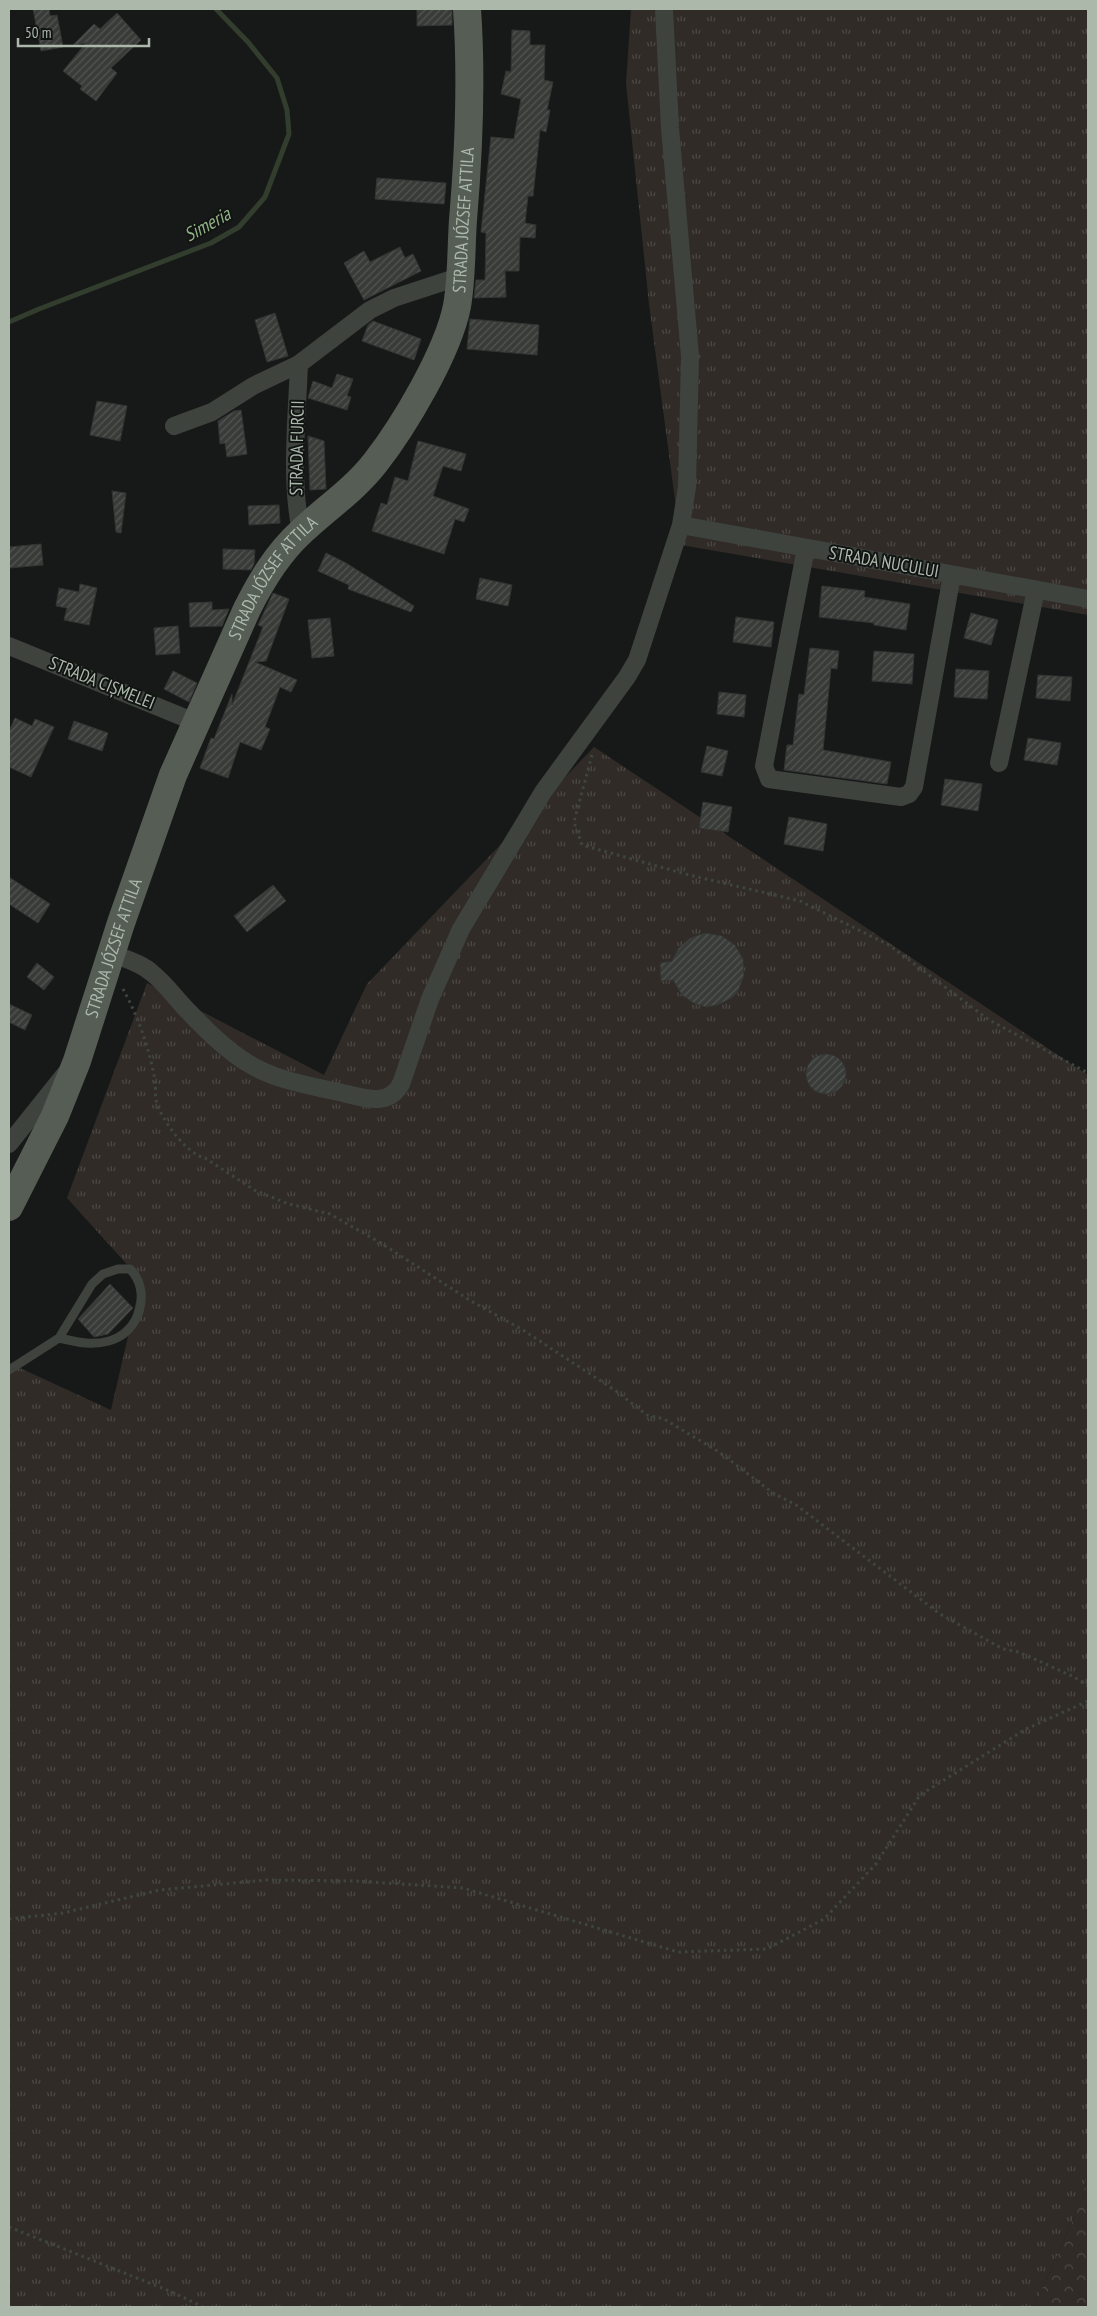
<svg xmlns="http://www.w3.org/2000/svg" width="1097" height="2316" font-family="'PT Sans Narrow',sans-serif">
<defs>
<pattern id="grass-tufts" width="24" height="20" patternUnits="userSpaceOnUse" patternTransform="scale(1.25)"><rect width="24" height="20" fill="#312b28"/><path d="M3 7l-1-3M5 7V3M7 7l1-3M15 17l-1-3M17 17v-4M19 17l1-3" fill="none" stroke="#4c4844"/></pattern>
<pattern id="forest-crowns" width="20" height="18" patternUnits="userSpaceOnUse" patternTransform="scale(1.25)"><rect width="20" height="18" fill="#312b28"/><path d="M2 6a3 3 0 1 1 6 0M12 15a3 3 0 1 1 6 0" fill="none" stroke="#4c4844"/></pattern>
<pattern id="building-hatch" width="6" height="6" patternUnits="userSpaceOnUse" patternTransform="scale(1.25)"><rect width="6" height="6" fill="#383b38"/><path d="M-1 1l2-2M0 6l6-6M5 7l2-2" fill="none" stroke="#525552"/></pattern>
</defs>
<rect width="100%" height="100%" fill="#171918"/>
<path fill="url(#grass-tufts)" d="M 631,9 L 1088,9 L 1088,615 L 681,545 L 649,304 L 626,83 Z
M 594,747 L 1088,1075 L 1088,2172 L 1082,2200 L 1034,2307 L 9,2307 L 9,1363 L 111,1410 L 141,1280 L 67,1198 L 147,983 L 324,1075 L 367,984 Z"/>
<path fill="url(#forest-crowns)" d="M 1088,2172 L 1088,2307 L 1034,2307 L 1082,2200 Z"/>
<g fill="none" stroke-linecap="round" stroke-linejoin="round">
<path stroke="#323d2e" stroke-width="5" d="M 9,322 L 39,309 L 211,243 L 239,227 L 265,197 L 289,134 L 287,110 L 277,78 L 248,42 L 216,9"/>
</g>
<path fill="url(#building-hatch)" stroke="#323533" d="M 33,9 L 49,9 L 50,16 L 57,15 L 63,47 L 41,51 Z
M 417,9 L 452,9 L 452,25 L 417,26 Z
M 117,13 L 141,40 L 111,68 L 117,73 L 96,101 L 80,89 L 82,86 L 63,71 L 86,43 L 73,45 L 94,24 L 100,29 Z
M 512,30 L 530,31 L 530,45 L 545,45 L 544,80 L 553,82 L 547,110 L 550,110 L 546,132 L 540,130 L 533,196 L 528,196 L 525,223 L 536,225 L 535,238 L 520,237 L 519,271 L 505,271 L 506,297 L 474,298 L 476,280 L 485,280 L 486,233 L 481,232 L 491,137 L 514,139 L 521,99 L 501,94 L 506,71 L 511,72 Z
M 377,178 L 446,183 L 444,204 L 375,199 Z
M 400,247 L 405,258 L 413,254 L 421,271 L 364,300 L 344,263 L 364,251 L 370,262 Z
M 275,313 L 288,356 L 267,362 L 255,320 Z
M 470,319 L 539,325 L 537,355 L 467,349 Z
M 373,321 L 421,339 L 414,360 L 362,341 L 368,325 Z
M 337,374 L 353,379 L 347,396 L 351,397 L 347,410 L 308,398 L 313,381 L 332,388 Z
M 97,401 L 127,406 L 120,441 L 90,435 Z
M 241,410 L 247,454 L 227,457 L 225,443 L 220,444 L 218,421 L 234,411 Z
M 308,436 L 324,441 L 326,489 L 310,490 Z
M 418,441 L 466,454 L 461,471 L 443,466 L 433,496 L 469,509 L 464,522 L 455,519 L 444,554 L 372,531 L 381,503 L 387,505 L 395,477 L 408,481 Z
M 112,491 L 126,493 L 121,533 L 116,532 Z
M 279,505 L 280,523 L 249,525 L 248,506 Z
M 41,544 L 43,565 L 9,568 L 9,547 Z
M 223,549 L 255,550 L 254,564 L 251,570 L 223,569 Z
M 326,553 L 346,563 L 414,606 L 411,612 L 348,589 L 349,585 L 318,571 Z
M 480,578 L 512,585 L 508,606 L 476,599 Z
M 80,584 L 97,588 L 89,625 L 64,620 L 67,608 L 56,606 L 59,588 L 79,592 Z
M 822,586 L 865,591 L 864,597 L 910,604 L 906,630 L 874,625 L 874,623 L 819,617 Z
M 273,593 L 289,599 L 266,661 L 255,662 L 297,680 L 291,692 L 280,687 L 265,727 L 270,729 L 261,750 L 240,742 L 228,778 L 200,768 L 211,738 L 214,739 L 232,694 L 232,705 L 263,627 L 258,625 Z
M 212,602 L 212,610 L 229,609 L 222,626 L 190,627 L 189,603 Z
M 971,613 L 998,620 L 991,645 L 964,638 Z
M 736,617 L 774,622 L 771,647 L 733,642 Z
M 330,618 L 334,656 L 312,658 L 308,620 Z
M 178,626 L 180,653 L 156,655 L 154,628 Z
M 810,648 L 839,651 L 837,669 L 831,668 L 823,750 L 891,762 L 887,784 L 784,770 L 787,745 L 793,745 L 799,694 L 804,695 Z
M 874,651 L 914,654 L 912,684 L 872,681 Z
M 956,669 L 989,671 L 987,699 L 954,697 Z
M 173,671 L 197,683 L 189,702 L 164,689 Z
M 1038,675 L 1072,677 L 1070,701 L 1036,698 Z
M 719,692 L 746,695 L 744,717 L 717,714 Z
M 15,718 L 32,726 L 35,719 L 54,727 L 31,777 L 9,767 L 9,731 Z
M 74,721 L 108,733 L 102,751 L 68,739 Z
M 1028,738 L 1061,743 L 1057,765 L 1024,760 Z
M 707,746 L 728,751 L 722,776 L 701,772 Z
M 945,779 L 982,784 L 978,811 L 941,805 Z
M 703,802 L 732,807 L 728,832 L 699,828 Z
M 789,817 L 827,824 L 823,851 L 784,844 Z
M 9,877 L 50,904 L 38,923 L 9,904 Z
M 273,885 L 286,901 L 247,932 L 234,916 Z
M 705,933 L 722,936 L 735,945 L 743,959 L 744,976 L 738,991 L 733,997 L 718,1005 L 706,1007 L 695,1004 L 682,995 L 673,980 L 661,981 L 660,963 L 672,961 L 678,949 L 690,938 Z
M 37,963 L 54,977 L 44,990 L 27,977 Z
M 9,1004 L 32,1015 L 25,1030 L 9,1022 Z
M806 1074a20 20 0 1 1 40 0a20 20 0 1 1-40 0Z
M 110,1284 L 133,1308 L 108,1334 L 94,1337 L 78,1319 Z"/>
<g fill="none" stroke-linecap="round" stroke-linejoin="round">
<path stroke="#3f453f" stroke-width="3" stroke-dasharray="2.5 4" stroke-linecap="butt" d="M 592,755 L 574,822 L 582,845 L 689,875 L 800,901 L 889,945 L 989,1020 L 1088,1073
M 123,989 C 138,1016 150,1050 155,1081 C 156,1087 155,1094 156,1100 C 160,1118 187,1155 205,1158 L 256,1191 L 289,1204 L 330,1214 L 379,1242 L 471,1301 L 523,1330 L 616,1391 L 647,1415 L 664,1419 L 719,1452 L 773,1493 L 796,1505 L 940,1614 L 1003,1649 L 1018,1652 L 1039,1661 L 1074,1677 L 1088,1686
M 9,1919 L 63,1913 L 160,1890 L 266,1880 L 356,1881 L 463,1888 L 678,1952 L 767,1949 L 824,1919 L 876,1864 L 920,1795 L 1026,1729 L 1088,1701
M 9,2227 L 172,2292 L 203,2307"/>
<path stroke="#3e433e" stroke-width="9" d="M 9,1370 L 59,1338 L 92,1284 L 103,1274 L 118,1269 L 130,1269 C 152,1291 140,1333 109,1341 C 91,1346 77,1342 59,1338"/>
<path stroke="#3e433e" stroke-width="18" d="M 299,364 C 297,419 290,478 301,532
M 174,426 L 212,412 L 253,386 L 299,364 L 370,310 L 394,298 L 449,280 L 459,279
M 681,525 L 1088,599
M 806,548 L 764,766 L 769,779 L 901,797 L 909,794 L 914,787 L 952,575
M 9,646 L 195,722
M 999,763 L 1036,590
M 111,953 C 125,959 141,963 152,973 C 166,984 176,999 189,1012 C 205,1029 225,1049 246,1062 C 275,1081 313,1086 347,1094 C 367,1099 389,1106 401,1084 L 430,999 L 461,929 L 543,792 L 627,677 L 637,660 L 681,525 L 687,487 L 690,356 L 670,128 L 664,9
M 9,1144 L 65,1074"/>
<path stroke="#555d55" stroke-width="28" id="s1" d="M 9,1207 L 55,1116 L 77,1061 L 121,923 L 173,775 L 247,609 C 261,581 277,554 301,532 C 325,509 354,490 375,463 C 404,426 448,352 457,306 C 462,278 461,248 463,220 C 469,149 472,80 467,9"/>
</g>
<g text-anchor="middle" stroke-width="4" stroke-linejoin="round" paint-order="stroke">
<g font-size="18" fill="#abb8aa" stroke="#121413">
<text dy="6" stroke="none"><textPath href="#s1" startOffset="1105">STRADA JÓZSEF ATTILA</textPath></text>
<text transform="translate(297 448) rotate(-89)" y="6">STRADA FURCII</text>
<text transform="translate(884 562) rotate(10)" y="6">STRADA NUCULUI</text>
<text dy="6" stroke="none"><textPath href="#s1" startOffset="685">STRADA JÓZSEF ATTILA</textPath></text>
<text transform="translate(102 683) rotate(22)" y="6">STRADA CIȘMELEI</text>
<text dy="6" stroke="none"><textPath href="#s1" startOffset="280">STRADA JÓZSEF ATTILA</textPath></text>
</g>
<g font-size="19" font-style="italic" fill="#8fb184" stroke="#121413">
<text transform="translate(207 224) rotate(-29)" y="7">Simeria</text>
</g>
</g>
<rect width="1097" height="2316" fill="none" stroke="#abb8aa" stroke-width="20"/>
<path d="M18 38v8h131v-8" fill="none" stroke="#abb8aa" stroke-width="2.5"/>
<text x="25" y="38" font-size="15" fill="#abb8aa" stroke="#121413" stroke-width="4" paint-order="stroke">50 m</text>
</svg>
